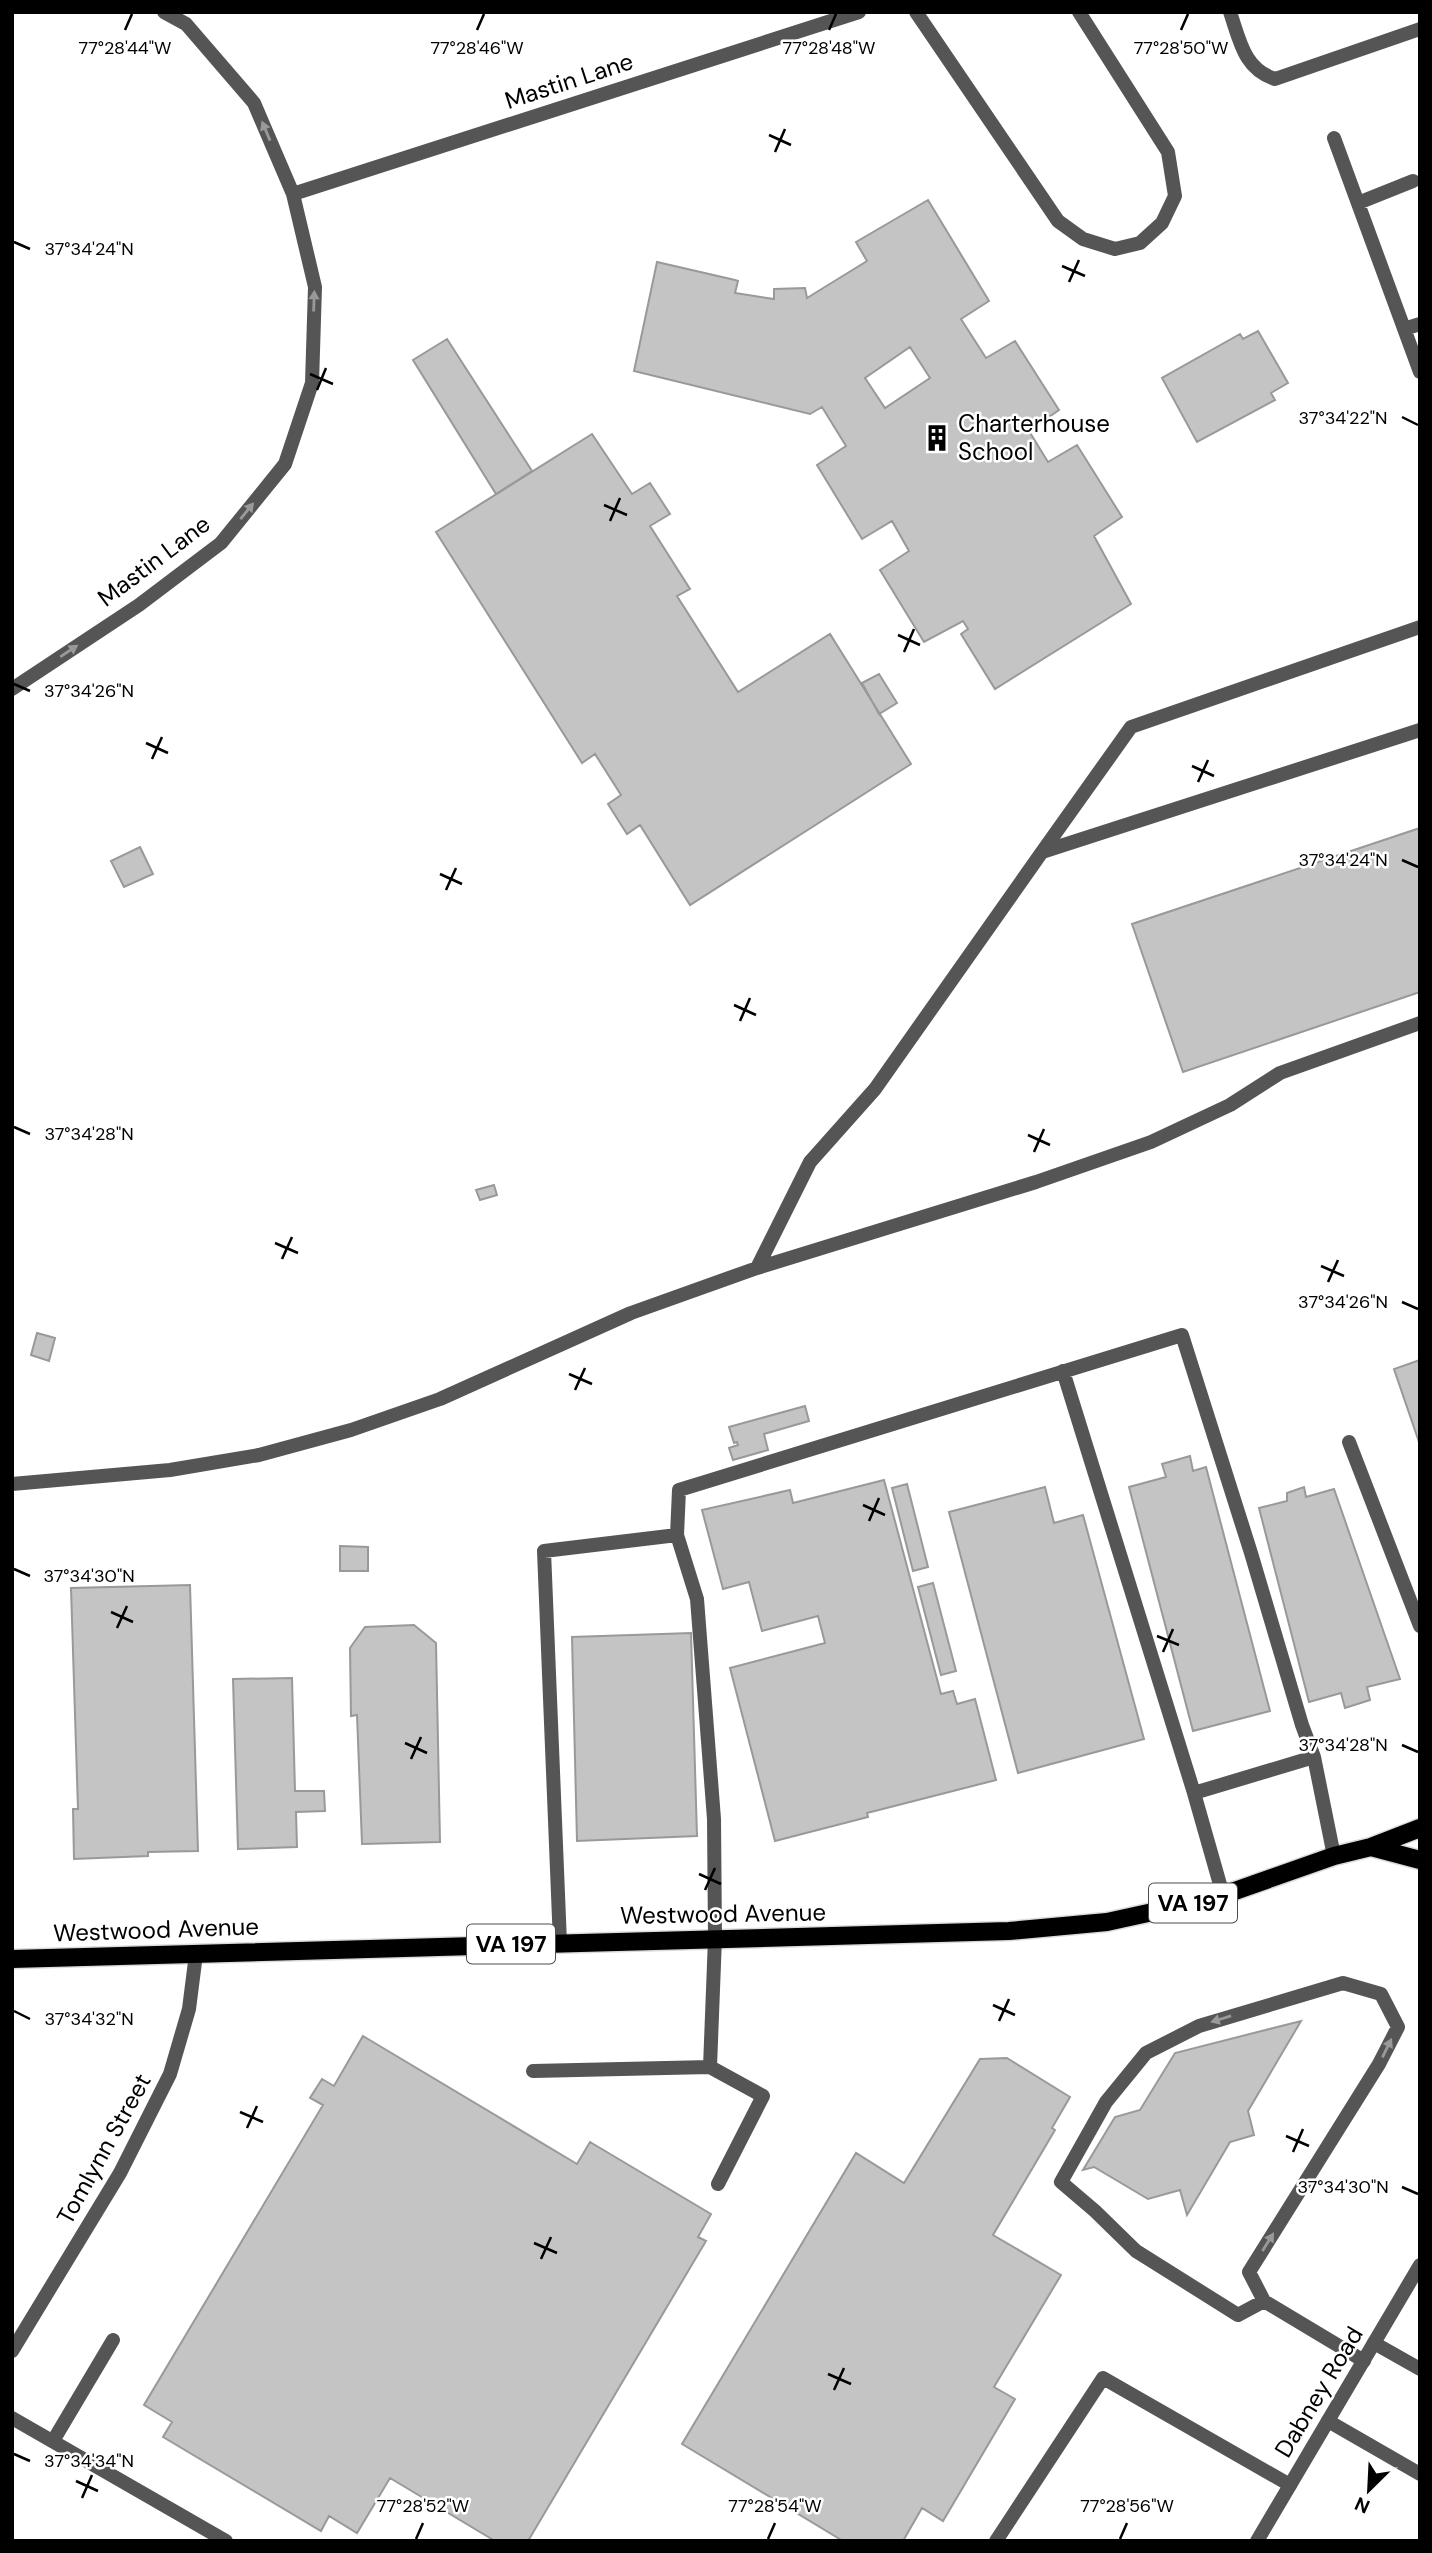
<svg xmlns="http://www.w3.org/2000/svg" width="1432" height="2553" font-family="'DM Sans',sans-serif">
<rect width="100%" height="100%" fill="#fff"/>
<path fill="#c4c4c4" stroke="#999" stroke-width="2" fill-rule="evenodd" d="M 928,200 L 989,301 L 961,319 L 986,358 L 1015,341 L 1059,410 L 1029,431 L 1048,462 L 1077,445 L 1122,517 L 1094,536 L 1131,604 L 995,689 L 961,634 L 968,629 L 963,621 L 924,642 L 880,570 L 909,551 L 892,521 L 862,539 L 817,465 L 846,446 L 822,407 L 810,414 L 634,371 L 657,262 L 735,280 L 738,281 L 735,293 L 774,299 L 774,289 L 805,288 L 807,298 L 867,261 L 856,242 ZM 910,347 L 930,378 L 885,408 L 865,378 Z
M 1258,331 L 1288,383 L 1271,393 L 1275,400 L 1197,442 L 1162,378 L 1240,334 L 1243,339 Z
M 447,339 L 532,471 L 496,494 L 413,360 Z
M 592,434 L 632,494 L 650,483 L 670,514 L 650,526 L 690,589 L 677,596 L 738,692 L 830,634 L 911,764 L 690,905 L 640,825 L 627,834 L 608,804 L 621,795 L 595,754 L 582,763 L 436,532 Z
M 879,674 L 897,703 L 879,714 L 862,683 Z
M 1420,828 L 1420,992 L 1183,1072 L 1132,924 Z
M 140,847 L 153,874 L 124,887 L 111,861 Z
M 494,1185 L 497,1195 L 480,1200 L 476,1190 Z
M 37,1333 L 55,1338 L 49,1361 L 31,1355 Z
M 1420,1360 L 1420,1445 L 1394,1369 Z
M 805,1406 L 809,1421 L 764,1434 L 768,1450 L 733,1460 L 729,1448 L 738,1445 L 737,1442 L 734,1443 L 729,1427 Z
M 1190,1456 L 1193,1471 L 1206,1467 L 1270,1711 L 1193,1731 L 1129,1487 L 1166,1477 L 1162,1464 Z
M 884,1480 L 941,1694 L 953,1691 L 957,1704 L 975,1699 L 996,1780 L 867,1813 L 868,1817 L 775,1841 L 730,1668 L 825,1643 L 818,1616 L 762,1631 L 749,1582 L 723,1589 L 702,1510 L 790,1490 L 793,1503 Z
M 907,1484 L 928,1567 L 913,1571 L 892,1488 Z
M 1045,1487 L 1054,1523 L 1083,1515 L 1144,1739 L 1018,1773 L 949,1512 Z
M 1304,1487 L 1306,1497 L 1334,1489 L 1400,1679 L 1367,1687 L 1370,1700 L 1345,1708 L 1341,1693 L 1309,1702 L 1259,1508 L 1287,1501 L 1287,1493 Z
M 340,1546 L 368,1547 L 368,1571 L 340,1571 Z
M 933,1583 L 956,1671 L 941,1675 L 918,1587 Z
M 190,1585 L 198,1851 L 148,1852 L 148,1856 L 74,1859 L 73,1809 L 78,1809 L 71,1588 Z
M 414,1625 L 436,1643 L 440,1842 L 362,1844 L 357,1715 L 351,1716 L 350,1648 L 365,1627 Z
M 691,1633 L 697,1836 L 577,1841 L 572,1637 Z
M 292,1678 L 295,1791 L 324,1791 L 325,1811 L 296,1812 L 297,1847 L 238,1849 L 233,1679 Z
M 1301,2021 L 1248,2111 L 1254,2135 L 1230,2142 L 1187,2215 L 1180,2190 L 1148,2199 L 1094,2167 L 1083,2170 L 1115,2117 L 1140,2110 L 1175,2053 Z
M 363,2036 L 577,2164 L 590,2142 L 711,2214 L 698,2237 L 706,2241 L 528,2541 L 495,2541 L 390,2478 L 357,2533 L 329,2516 L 321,2531 L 163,2437 L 172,2422 L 144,2405 L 323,2105 L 310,2098 L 322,2079 L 334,2086 Z
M 1007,2058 L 1070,2097 L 1052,2128 L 1055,2130 L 993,2235 L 1061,2275 L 994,2387 L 1015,2399 L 943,2521 L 922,2508 L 903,2541 L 843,2541 L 682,2444 L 856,2153 L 904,2183 L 980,2059 Z"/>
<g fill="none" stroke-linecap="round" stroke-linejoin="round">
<defs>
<path id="primary" d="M 1371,1847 L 1420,1860
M 12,1959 L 1009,1931 L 1107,1922 L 1212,1899 L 1334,1856 L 1371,1847 L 1420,1828"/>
</defs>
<use href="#primary" stroke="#dbdbdb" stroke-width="21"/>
<path stroke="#555" stroke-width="14" d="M 916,12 L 1058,221 L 1083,239 L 1115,249 L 1140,243 L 1162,223 L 1175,196 L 1168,152 L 1079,12
M 1230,12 C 1240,41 1244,69 1275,79 L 1420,29
M 1334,138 L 1420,372
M 1358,203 L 1413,181
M 1404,329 L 1420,324
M 1042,852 L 1131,727 L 1420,627
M 757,1268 L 810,1162 L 875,1089 L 1042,852 L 1420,730
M 1063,1371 L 1194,1793
M 1349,1442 L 1420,1626
M 12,1484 L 170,1470 L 259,1455 L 351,1430 L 440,1399 L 631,1313 L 757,1268 L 1036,1182 L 1151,1142 L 1230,1105 L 1280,1073 L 1420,1023
M 677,1535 L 679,1490 L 1182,1335 L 1251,1553 L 1302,1725 L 1314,1757 L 1334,1856
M 1223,1895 L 1194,1793 L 1314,1757
M 710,2067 L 763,2096 L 718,2184
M 533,2071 L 710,2067 L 715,1938 L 714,1819 L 697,1599 L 677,1535 L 544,1551 L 560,1943
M 1264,2301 L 1238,2315 L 1136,2251 L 1095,2211 L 1061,2182 L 1106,2102 L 1146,2053 L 1199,2026 L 1343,1983 L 1381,1994 L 1398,2027 L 1379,2064 L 1249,2272 L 1264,2301 L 1364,2361
M 1374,2343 L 1420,2369
M 12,2418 L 226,2541
M 1328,2421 L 1420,2474
M 53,2441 L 113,2340
M 996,2541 L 1103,2378 L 1290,2485"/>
<path stroke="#555" stroke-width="14" d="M 293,194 L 859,12
M 12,689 L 139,605 L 221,543 L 285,464 L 312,383 L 315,287 L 293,194 L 254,103 L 186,24 L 164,12"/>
<path stroke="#555" stroke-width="14" d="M 12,2351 L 120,2173 L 170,2074 L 189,2009 L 196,1954
M 1257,2541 L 1420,2265"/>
<use href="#primary" stroke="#000" stroke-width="18"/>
</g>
<defs><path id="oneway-solid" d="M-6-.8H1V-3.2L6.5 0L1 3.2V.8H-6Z" transform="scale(1.75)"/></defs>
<g fill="#999">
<use href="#oneway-solid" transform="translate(266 131) rotate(-113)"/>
<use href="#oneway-solid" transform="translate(314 301) rotate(-88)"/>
<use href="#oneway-solid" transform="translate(247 511) rotate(-51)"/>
<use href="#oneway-solid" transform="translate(69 651) rotate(-34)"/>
<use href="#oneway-solid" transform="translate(1221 2019) rotate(163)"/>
<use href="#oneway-solid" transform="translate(1387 2048) rotate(-64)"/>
<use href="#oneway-solid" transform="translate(1268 2242) rotate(-58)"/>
</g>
<path fill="none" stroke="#000" stroke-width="2.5" d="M 125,30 L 132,14M 477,30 L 484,14M 829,30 L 836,14M 1181,30 L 1188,14M 769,135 L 791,145M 775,152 L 785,129M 14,242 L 30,249M 1062,266 L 1085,276M 1069,282 L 1079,260M 310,374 L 333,384M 317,390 L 326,368M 1402,417 L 1418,425M 604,505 L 627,515M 610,521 L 620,498M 898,635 L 920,645M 904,652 L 914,629M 14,684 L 30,691M 146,743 L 168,753M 152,759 L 162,737M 1192,766 L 1214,776M 1198,782 L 1208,760M 1402,860 L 1418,867M 440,874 L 462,884M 446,890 L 456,868M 734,1005 L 756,1015M 740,1021 L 750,998M 14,1127 L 30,1134M 1028,1135 L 1050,1145M 1034,1152 L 1044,1129M 275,1243 L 298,1253M 282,1259 L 292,1237M 1321,1266 L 1344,1276M 1328,1282 L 1338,1260M 1402,1302 L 1418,1309M 569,1374 L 592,1384M 575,1390 L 585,1368M 863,1505 L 885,1515M 869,1521 L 879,1498M 14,1569 L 30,1576M 111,1612 L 133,1622M 117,1628 L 127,1606M 1157,1636 L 1179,1645M 1163,1652 L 1173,1629M 405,1743 L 427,1753M 1402,1745 L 1418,1752M 411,1759 L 421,1737M 699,1874 L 721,1884M 705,1890 L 715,1868M 993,2005 L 1015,2015M 14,2011 L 30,2019M 999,2021 L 1009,1999M 240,2112 L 263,2122M 247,2128 L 257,2106M 1286,2136 L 1309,2146M 1293,2152 L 1303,2129M 1402,2187 L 1418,2194M 534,2243 L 557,2253M 541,2259 L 551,2237M 828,2374 L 851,2384M 834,2390 L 844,2368M 14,2454 L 30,2461M 76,2481 L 98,2491M 82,2498 L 92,2475M 416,2539 L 423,2523M 768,2539 L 775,2523M 1120,2539 L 1127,2523"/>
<defs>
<symbol id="building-bare" viewBox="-9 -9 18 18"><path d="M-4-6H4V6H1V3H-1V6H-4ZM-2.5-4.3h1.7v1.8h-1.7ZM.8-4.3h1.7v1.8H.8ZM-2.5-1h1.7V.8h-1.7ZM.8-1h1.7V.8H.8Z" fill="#000" stroke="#fff" stroke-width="2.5" paint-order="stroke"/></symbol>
</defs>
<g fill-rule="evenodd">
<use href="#building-bare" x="918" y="419" width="38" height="38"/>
</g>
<g text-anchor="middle" stroke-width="5" stroke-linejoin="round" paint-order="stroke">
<g fill="#fff" stroke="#4c4c4c" stroke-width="2">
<rect x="1149" y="1883.5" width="88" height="39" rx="5"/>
<rect x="467" y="1924.5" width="88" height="39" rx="5"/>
</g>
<g font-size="23" font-weight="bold" fill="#000">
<text x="1193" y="1911">VA 197</text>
<text x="511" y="1952">VA 197</text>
</g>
<g font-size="24" fill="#000" stroke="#fff">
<text transform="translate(569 81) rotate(-18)" y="8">Mastin Lane</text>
<text transform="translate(154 561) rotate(-37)" y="8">Mastin Lane</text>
<text transform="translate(723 1914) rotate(-1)" y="8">Westwood Avenue</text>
<text transform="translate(156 1930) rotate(-2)" y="8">Westwood Avenue</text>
<text transform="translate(104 2149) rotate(-61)" y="8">Tomlynn Street</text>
<text transform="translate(1319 2392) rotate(-59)" y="8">Dabney Road</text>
</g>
<g font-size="24" fill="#000" stroke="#fff" text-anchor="start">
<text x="958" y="432">Charterhouse<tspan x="958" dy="28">School</tspan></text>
</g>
</g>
<g font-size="18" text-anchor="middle" fill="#000" stroke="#fff" stroke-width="5" stroke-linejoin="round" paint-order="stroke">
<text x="125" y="54">77°28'44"W</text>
<text x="477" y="54">77°28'46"W</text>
<text x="829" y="54">77°28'48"W</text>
<text x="1181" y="54">77°28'50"W</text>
<text x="89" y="255">37°34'24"N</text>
<text x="1343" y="424">37°34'22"N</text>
<text x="89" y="697">37°34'26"N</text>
<text x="1343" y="866">37°34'24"N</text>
<text x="89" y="1140">37°34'28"N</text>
<text x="1343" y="1308">37°34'26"N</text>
<text x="89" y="1582">37°34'30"N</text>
<text x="1343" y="1751">37°34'28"N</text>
<text x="89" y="2025">37°34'32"N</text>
<text x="1343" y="2193">37°34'30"N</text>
<text x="89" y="2467">37°34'34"N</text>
<text x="423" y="2512">77°28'52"W</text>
<text x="775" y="2512">77°28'54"W</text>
<text x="1127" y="2512">77°28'56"W</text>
</g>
<rect width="1432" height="2553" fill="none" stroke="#000000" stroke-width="28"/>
<g transform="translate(1369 2490) rotate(204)" stroke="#ffffff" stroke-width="5" paint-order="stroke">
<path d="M0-5L12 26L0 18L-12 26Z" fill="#000000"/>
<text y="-10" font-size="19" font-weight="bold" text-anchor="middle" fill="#000000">N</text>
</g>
</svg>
